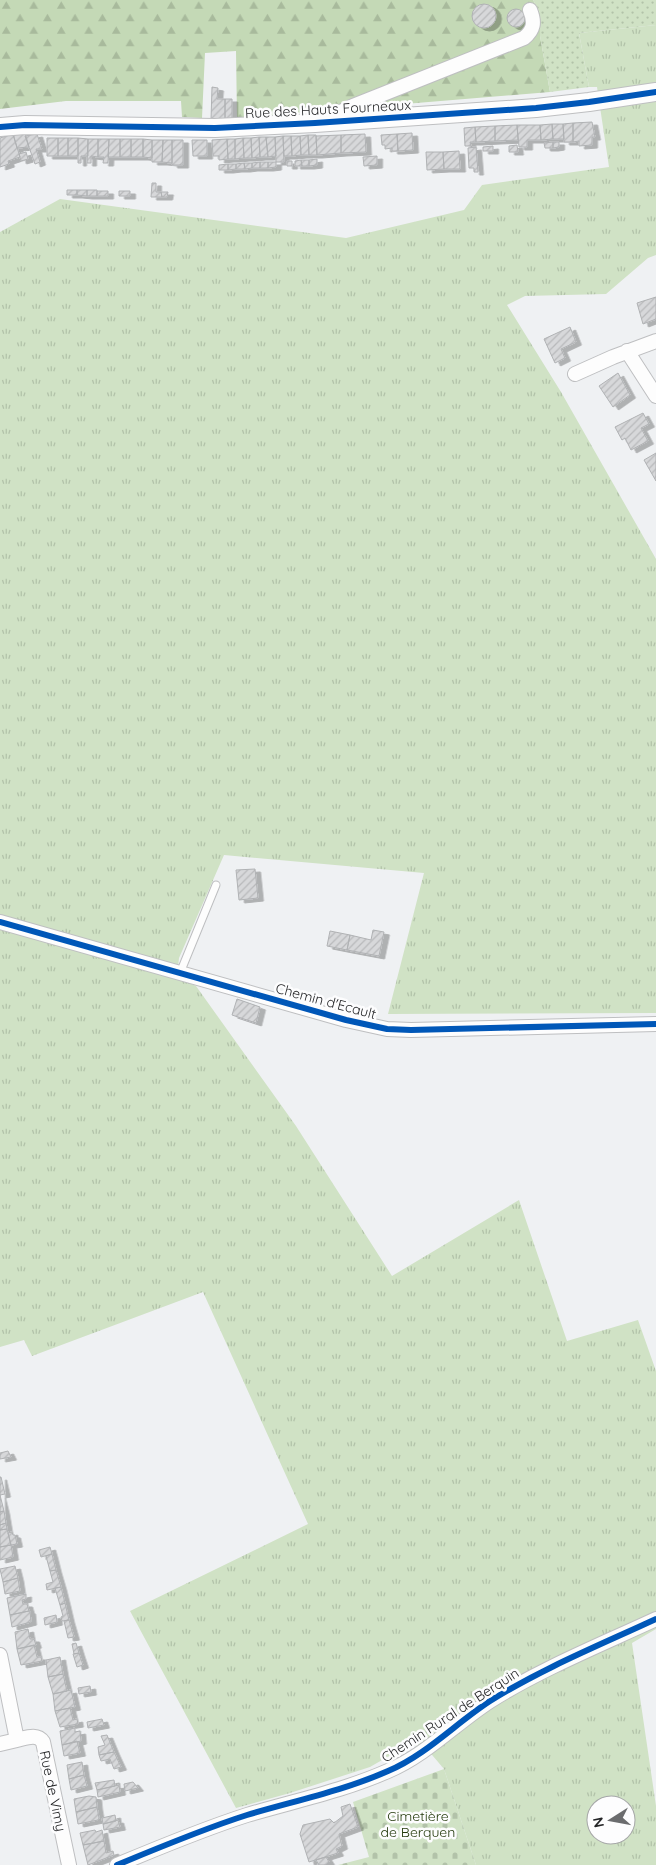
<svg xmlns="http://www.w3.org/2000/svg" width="656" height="1865" font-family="Quicksand,sans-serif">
<defs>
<pattern id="grass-tufts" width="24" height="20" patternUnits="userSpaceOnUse" patternTransform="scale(1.25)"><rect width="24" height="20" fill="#d0e2c5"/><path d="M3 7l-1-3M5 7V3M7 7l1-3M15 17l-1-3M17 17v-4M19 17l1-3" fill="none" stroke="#b2c2a9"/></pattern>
<pattern id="forest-firs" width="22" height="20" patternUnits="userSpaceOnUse" patternTransform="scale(1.25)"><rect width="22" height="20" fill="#c4d9b6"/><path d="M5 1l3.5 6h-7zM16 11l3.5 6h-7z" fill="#a8ba9c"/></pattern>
<pattern id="cemetery-stones" width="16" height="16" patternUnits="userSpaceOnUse" patternTransform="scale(1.25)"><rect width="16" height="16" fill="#d0e2c5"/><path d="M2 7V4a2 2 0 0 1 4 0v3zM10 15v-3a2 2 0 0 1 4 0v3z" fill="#b2c2a9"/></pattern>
<pattern id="park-dots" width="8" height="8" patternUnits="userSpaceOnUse" patternTransform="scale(1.25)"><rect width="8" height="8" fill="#d0e2c5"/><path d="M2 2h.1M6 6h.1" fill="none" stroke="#b2c2a9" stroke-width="1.8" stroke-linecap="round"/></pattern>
<pattern id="building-hatch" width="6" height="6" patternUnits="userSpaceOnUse" patternTransform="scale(1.25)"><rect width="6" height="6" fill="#d7d8da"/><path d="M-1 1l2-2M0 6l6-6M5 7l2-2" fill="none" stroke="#b8b9bb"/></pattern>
<filter id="shadow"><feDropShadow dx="5.5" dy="3" stdDeviation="0" flood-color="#0004"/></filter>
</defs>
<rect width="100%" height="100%" fill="#eff1f3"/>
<path fill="url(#grass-tufts)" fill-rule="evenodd" d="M 656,25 L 656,255 L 648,258 L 606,294 L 525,296 L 507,305 L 561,392 L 656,559 L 656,1013 L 388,1014 L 424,873 L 224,855 L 179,958 L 177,977 L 196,986 L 296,1126 L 392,1276 L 519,1200 L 567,1341 L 638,1320 L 656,1371 L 656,1629 L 632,1643 L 656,1806 L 656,1865 L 476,1865 L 444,1769 L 427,1749 L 410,1744 L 370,1767 L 290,1793 L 236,1808 L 130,1611 L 308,1524 L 203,1292 L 32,1356 L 24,1340 L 0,1347 L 0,232 L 60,199 L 346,238 L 464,210 L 482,185 L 609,167 L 597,87 L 589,87 L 579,33 ZM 596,1805 L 626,1805 L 626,1835 L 596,1835 Z"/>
<path fill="url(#forest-firs)" d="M 0,0 L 533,0 L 540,13 L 540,36 L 550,92 L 237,118 L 236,51 L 205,53 L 202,118 L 182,117 L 181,101 L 66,101 L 0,109 Z"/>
<path fill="url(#cemetery-stones)" d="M 444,1769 L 476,1865 L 338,1865 L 369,1857 L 353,1802 Z"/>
<path fill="url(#park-dots)" d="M 533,0 L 656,0 L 656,25 L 579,33 L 589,87 L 550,92 L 540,36 L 540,13 Z"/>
<path fill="url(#building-hatch)" stroke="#b0b2b4" filter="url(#shadow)" d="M472 16a12 12 0 1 1 24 0a12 12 0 1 1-24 0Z
M507 18a9 9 0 1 1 18 0a9 9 0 1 1-18 0Z
M 212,87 L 218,88 L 217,99 L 225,99 L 225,120 L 211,120 Z
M 225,99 L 232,99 L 232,120 L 225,120 Z
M 592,122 L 595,137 L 592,137 L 592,145 L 579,146 L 579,141 L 573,142 L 573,123 Z
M 573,123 L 573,142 L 564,142 L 563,124 Z
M 552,124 L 553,139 L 541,140 L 540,125 Z
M 552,124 L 563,124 L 564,139 L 553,139 Z
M 517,125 L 540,125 L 541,140 L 527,140 L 527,147 L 519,147 Z
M 517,125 L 518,140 L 495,141 L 495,126 Z
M 495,126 L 495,141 L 476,142 L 475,127 Z
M 475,127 L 476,142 L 470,142 L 471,146 L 465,146 L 464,128 Z
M 25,133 L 29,147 L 17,148 L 13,134 Z
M 412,133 L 413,150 L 398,151 L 397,134 Z
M 13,134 L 20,157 L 8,161 L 9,164 L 0,167 L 0,138 Z
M 37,134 L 42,149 L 36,149 L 40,162 L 35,164 L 25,136 Z
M 365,134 L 366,152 L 341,153 L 341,135 Z
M 397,134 L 398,151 L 392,151 L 392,148 L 385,149 L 385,145 L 382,145 L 381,135 Z
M 308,135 L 309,155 L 301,155 L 300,136 Z
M 308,135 L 316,135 L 317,155 L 309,155 Z
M 341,135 L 341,153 L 317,155 L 316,136 Z
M 283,136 L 291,136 L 292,156 L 284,156 Z
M 283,136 L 284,162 L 276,162 L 275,137 Z
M 291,136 L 300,136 L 301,155 L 292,156 Z
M 259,137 L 260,157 L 252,158 L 251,138 Z
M 259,137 L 266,137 L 268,157 L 260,157 Z
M 266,137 L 275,137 L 276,156 L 268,157 Z
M 47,138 L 58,138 L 58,156 L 47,156 Z
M 58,138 L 68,138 L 68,156 L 58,156 Z
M 68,138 L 78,138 L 78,156 L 68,156 Z
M 78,138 L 88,139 L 88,156 L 81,156 L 81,163 L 78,163 Z
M 243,138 L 251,138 L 252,158 L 244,158 Z
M 243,138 L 244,158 L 235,159 L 235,139 Z
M 88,139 L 98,139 L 98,157 L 91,156 L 91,163 L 87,163 Z
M 98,139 L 109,139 L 108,163 L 103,163 L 104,157 L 98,157 Z
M 109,139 L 120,139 L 120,157 L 108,157 Z
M 120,139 L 131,139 L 131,157 L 120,157 Z
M 131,139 L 143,139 L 143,157 L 131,157 Z
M 143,139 L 152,140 L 152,158 L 143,157 Z
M 227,139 L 235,139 L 235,159 L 228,159 Z
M 227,139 L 228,159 L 219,160 L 219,156 L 213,156 L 212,140 Z
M 152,140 L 163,140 L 162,162 L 152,162 Z
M 163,140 L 172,140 L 172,163 L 162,162 Z
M 172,140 L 183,140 L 183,165 L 172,165 Z
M 192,140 L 207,140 L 207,156 L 193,156 Z
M 553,142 L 553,148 L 545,148 L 544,143 Z
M 553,142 L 559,142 L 559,147 L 553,148 Z
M 517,145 L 518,152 L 509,152 L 509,146 Z
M 493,146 L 493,151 L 483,151 L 483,147 Z
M 476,147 L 478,172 L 474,172 L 474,168 L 469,168 L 468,148 Z
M 459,151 L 460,169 L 444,169 L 443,152 Z
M 26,152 L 28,159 L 21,161 L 19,154 Z
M 426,152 L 443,152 L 444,169 L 427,170 Z
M 377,156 L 377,165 L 364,166 L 363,157 Z
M 317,159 L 317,165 L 309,166 L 309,160 Z
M 301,160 L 302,166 L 295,166 L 295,161 Z
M 301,160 L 309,160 L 309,166 L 302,166 Z
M 287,161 L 292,161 L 292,166 L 287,166 Z
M 260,162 L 260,168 L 252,168 L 252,163 Z
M 260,162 L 268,162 L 268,168 L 260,168 Z
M 268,162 L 276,162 L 276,167 L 268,168 Z
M 244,163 L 252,163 L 252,168 L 245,169 Z
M 244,163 L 245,169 L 236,169 L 236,164 Z
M 228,164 L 236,164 L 236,169 L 228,170 Z
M 228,164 L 228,170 L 219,170 L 219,165 Z
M 152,183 L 156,183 L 156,192 L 161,192 L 162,197 L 151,197 Z
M 67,190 L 77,190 L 77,195 L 67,195 Z
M 77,190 L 87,190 L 87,196 L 77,195 Z
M 87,190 L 97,190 L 97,196 L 87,196 Z
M 97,191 L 108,191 L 108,196 L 97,196 Z
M 119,191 L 130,191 L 130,196 L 119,196 Z
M 161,192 L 168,192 L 167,197 L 162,197 Z
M 656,297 L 656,319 L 643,324 L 637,303 Z
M 570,327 L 576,342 L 561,349 L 565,358 L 555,363 L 544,339 Z
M 618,373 L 630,395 L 613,407 L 599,386 Z
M 643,413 L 649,424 L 641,428 L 648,441 L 631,450 L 625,438 L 622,440 L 615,427 Z
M 656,453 L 656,481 L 644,460 Z
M 255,869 L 258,898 L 239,900 L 236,870 Z
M 373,930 L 384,932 L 379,956 L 347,950 L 350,935 L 371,940 Z
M 330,931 L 350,935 L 347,950 L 327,946 Z
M 237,999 L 260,1007 L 256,1023 L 232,1015 Z
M 8,1451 L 11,1457 L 0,1459 L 0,1453 Z
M 0,1477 L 1,1477 L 5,1494 L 0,1495 Z
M 0,1495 L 4,1511 L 0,1512 Z
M 4,1511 L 6,1523 L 0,1525 L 0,1512 Z
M 6,1523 L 7,1529 L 0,1530 L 0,1525 Z
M 7,1529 L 11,1545 L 0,1547 L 0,1530 Z
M 12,1532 L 13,1535 L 15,1535 L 17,1544 L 11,1545 L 8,1533 Z
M 11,1545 L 13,1557 L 0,1560 L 0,1547 Z
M 50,1547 L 52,1554 L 41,1557 L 39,1550 Z
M 52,1554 L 56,1570 L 50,1571 L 46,1556 Z
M 15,1566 L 18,1578 L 3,1582 L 0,1569 Z
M 56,1570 L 61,1587 L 47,1590 L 46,1584 L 53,1582 L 50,1571 Z
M 18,1578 L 20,1591 L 5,1594 L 3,1582 Z
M 61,1587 L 65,1603 L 60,1605 L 55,1588 Z
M 26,1594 L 26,1599 L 22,1600 L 23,1604 L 27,1604 L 29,1611 L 10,1615 L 7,1598 Z
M 65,1603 L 69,1620 L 62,1621 L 61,1617 L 63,1616 L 60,1605 Z
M 29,1611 L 30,1611 L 31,1622 L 12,1627 L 10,1615 Z
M 56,1615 L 57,1622 L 45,1625 L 44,1618 Z
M 69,1620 L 74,1637 L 68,1638 L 64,1621 Z
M 28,1629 L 30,1639 L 34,1639 L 36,1645 L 17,1649 L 15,1632 Z
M 76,1643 L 79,1653 L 74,1654 L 72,1644 Z
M 34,1645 L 37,1657 L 41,1657 L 42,1661 L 21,1665 L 17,1649 Z
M 79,1653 L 83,1665 L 77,1667 L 73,1654 Z
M 60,1657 L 63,1674 L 48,1677 L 46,1660 Z
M 63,1674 L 67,1691 L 53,1694 L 48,1677 Z
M 90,1686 L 91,1692 L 79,1694 L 78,1688 Z
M 71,1690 L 75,1707 L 55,1711 L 53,1694 Z
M 70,1708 L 73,1720 L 77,1719 L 78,1724 L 60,1727 L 55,1711 Z
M 102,1719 L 104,1725 L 88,1728 L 87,1722 Z
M 75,1728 L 75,1732 L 80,1731 L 81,1741 L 62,1745 L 60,1731 Z
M 107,1735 L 114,1752 L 99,1755 L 98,1747 L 105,1745 L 101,1736 Z
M 77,1741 L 80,1753 L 64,1756 L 62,1745 Z
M 114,1752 L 121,1767 L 114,1769 L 110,1759 L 101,1761 L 99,1755 Z
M 82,1762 L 84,1775 L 69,1779 L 67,1765 Z
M 84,1775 L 87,1786 L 71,1790 L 69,1779 Z
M 114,1780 L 115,1786 L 97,1790 L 95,1783 Z
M 133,1782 L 138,1788 L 125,1791 L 124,1784 Z
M 119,1785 L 120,1792 L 98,1797 L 97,1790 Z
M 89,1796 L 96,1797 L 97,1807 L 76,1812 L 74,1799 Z
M 350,1804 L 358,1827 L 339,1834 L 342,1846 L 336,1849 L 338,1853 L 309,1862 L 300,1834 L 303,1825 L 330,1819 L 334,1823 L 343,1816 L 341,1807 Z
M 97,1807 L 99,1818 L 98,1820 L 78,1824 L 76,1812 Z
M 115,1815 L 116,1821 L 103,1824 L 102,1818 Z
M 118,1820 L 120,1827 L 104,1830 L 103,1824 Z
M 95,1830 L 96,1832 L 102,1830 L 104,1841 L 83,1845 L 80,1833 Z
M 104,1841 L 106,1853 L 113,1851 L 114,1855 L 88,1865 L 83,1845 Z
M 326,1857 L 329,1862 L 326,1865 L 319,1865 L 316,1860 Z"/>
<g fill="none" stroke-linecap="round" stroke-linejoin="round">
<defs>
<path id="service" d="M 180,973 L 216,885"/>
<path id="minor" d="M 321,121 L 353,106 L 524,38 C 534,30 535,22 530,10
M 627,351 L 656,396
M 575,374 L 613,357 L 656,341
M 0,922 L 346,1020 L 387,1029 L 411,1030 L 656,1024
M 0,1655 L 17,1740 C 26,1738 37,1733 43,1742 L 69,1865
M 0,1744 L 17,1740
M 117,1865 C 160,1847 203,1829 247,1815 C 294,1801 343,1791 388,1771 C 426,1755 456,1723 490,1701 C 543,1668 600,1645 656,1619"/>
<path id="tertiary" d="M 0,127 L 25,125 L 215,128 L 315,123 L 536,108 L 589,102 L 656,92"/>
</defs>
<use href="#service" stroke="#bebfc1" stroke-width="9"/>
<use href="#minor" stroke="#bebfc1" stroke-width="16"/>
<use href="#tertiary" stroke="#bebfc1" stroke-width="20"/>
<use href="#service" stroke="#fdfdfd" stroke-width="7"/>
<use href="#minor" stroke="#fdfdfd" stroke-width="14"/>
<use href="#tertiary" stroke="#fdfdfd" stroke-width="18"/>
<defs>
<path id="cycleway" d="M 0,127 L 25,125 L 215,128 L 315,123 L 536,108 L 589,102 L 656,92
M 0,922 L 346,1020 L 387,1029 L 411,1030 L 656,1024
M 117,1865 C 160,1847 203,1829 247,1815 C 294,1801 343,1791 388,1771 C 426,1755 456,1723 490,1701 C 543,1668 600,1645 656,1619"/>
</defs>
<use href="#cycleway" stroke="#fdfdfe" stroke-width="9"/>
<use href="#cycleway" stroke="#0057b8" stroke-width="6"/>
</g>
<g text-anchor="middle" stroke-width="5" stroke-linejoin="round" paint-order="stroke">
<g font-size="14" fill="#242527" stroke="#fdfdfe">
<text transform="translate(328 109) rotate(-3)" y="5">Rue des Hauts Fourneaux</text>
<text transform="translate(326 1001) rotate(15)" y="5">Chemin d'Ecault</text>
<text transform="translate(450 1715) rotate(-33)" y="5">Chemin Rural de Berquin</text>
<text transform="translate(53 1791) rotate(78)" y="5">Rue de Vimy</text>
</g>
<g font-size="14" fill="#243a0c" stroke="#fdfdfe">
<text x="418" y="1821">Cimetière<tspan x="418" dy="16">de Berquen</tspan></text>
</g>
</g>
<g transform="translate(611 1820) rotate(259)"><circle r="24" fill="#fdfdfe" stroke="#a6a7a8"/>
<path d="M0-4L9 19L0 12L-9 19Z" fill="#6b6c6e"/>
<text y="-8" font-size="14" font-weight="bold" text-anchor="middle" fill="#242527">N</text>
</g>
</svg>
